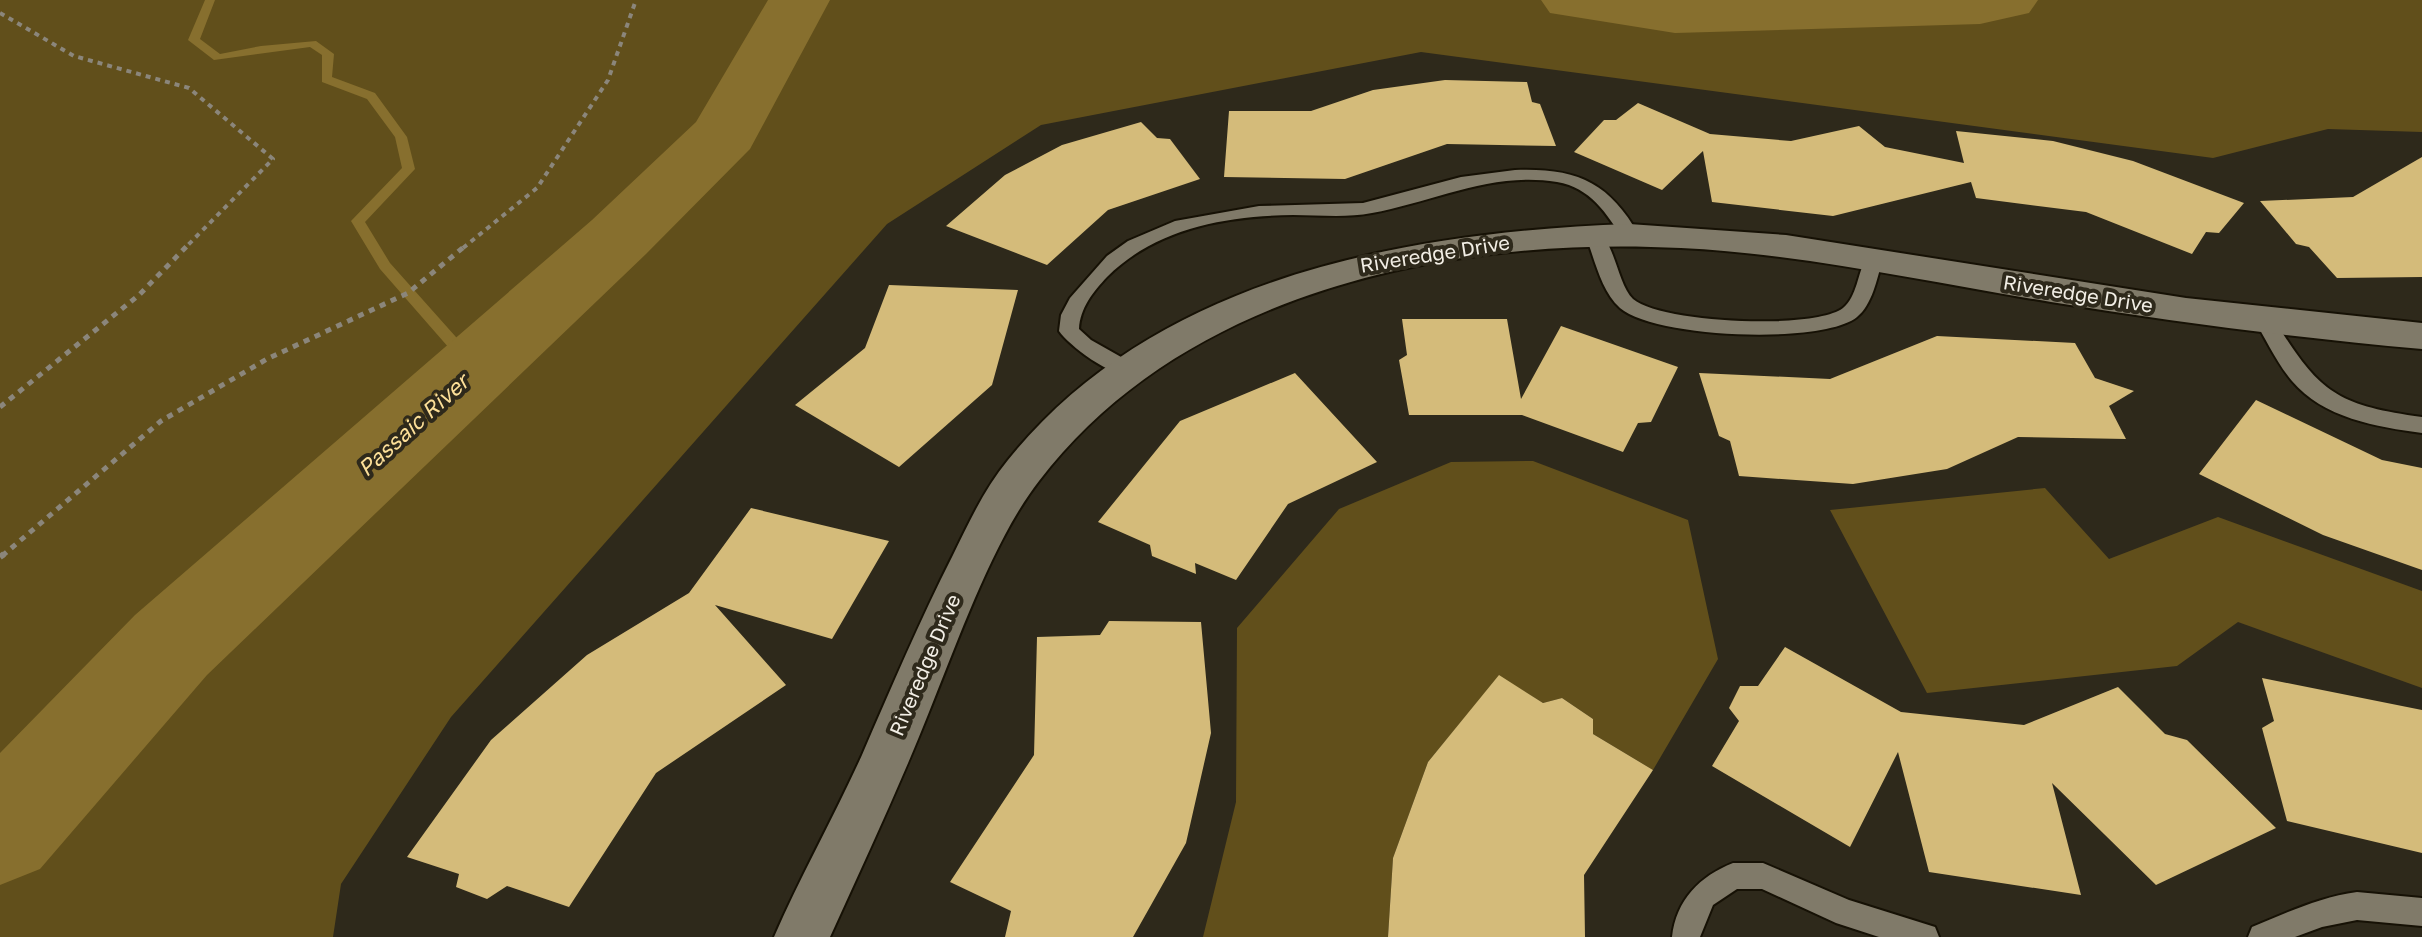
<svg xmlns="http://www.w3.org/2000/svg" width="2422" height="937" font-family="'Golos Text',sans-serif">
<rect width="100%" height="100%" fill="#2e291b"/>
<path fill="#614f1b" d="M 0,0 L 2422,0 L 2422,132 L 2328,129 L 2213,158 L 1421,52 L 1041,125 L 887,224 L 451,717 L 341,884 L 333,937 L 0,937 Z
M 1533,461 L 1688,520 L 1718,659 L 1653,770 L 1593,734 L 1593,719 L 1562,698 L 1543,703 L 1499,676 L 1428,762 L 1393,858 L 1388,937 L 1203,937 L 1236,802 L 1237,628 L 1339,509 L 1451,462 Z
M 2045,488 L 2109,559 L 2218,517 L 2422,591 L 2422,688 L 2238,622 L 2177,666 L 1927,693 L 1830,510 Z"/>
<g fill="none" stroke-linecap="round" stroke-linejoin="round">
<path fill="#876f2e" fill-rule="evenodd" d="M 205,0 L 215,0 L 200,39 L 220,54 L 261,46 L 316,41 L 334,54 L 332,77 L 375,93 L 407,137 L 415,169 L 365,222 L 390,263 L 480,364 L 482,368 L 480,372 L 470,372 L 380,269 L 351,221 L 402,168 L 395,137 L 367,99 L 322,82 L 322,55 L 310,47 L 214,60 L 188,40 Z"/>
<path fill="#876f2e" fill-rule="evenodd" d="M 768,0 L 830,0 L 750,149 L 646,254 L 207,675 L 40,869 L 0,885 L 0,753 L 135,615 L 592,220 L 696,122 Z
M 1541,0 L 2038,0 L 2029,13 L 1980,24 L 1675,33 L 1550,13 Z"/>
</g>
<path fill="#d4bb7a" d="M 1445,80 L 1527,82 L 1532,102 L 1540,104 L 1556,146 L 1447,144 L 1345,179 L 1224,177 L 1229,111 L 1311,111 L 1373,90 Z
M 1638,103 L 1710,134 L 1791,141 L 1859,126 L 1885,147 L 1964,163 L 1956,131 L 2053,141 L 2133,161 L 2244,203 L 2219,233 L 2206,232 L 2192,254 L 2086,212 L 1976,198 L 1971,182 L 1833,216 L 1712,202 L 1703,151 L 1662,190 L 1574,152 L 1604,120 L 1616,120 Z
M 1141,122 L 1157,138 L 1170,139 L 1200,179 L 1108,210 L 1047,265 L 946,226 L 1005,175 L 1062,145 Z
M 2422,157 L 2422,277 L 2337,278 L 2309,247 L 2296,244 L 2260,201 L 2353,197 Z
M 889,285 L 1018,290 L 992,385 L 899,467 L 795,405 L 865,348 Z
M 1402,319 L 1507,319 L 1521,399 L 1561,326 L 1678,367 L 1651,422 L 1638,423 L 1623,452 L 1522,415 L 1409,415 L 1399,360 L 1407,355 Z
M 1937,336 L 2075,343 L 2095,378 L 2134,391 L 2109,406 L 2126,439 L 2018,437 L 1947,469 L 1853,484 L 1739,476 L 1730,441 L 1719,436 L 1699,373 L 1830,379 Z
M 1295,373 L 1377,462 L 1288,504 L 1236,580 L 1195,563 L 1196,574 L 1152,556 L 1150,545 L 1098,522 L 1180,421 Z
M 2256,400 L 2382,460 L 2422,468 L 2422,570 L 2323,535 L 2199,474 Z
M 751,508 L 889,541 L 832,639 L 715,605 L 786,685 L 656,773 L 569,907 L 507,886 L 487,899 L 456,887 L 459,874 L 407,857 L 491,740 L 587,655 L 689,593 Z
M 1109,621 L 1201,622 L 1211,733 L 1186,843 L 1133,937 L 1005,937 L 1011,911 L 950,882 L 1034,755 L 1037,637 L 1100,635 Z
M 1785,647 L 1901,712 L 2024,725 L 2118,687 L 2165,734 L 2187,740 L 2276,828 L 2156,885 L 2052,783 L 2081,895 L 1929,872 L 1898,752 L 1850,847 L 1712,766 L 1739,721 L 1729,708 L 1740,686 L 1758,686 Z
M 1499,675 L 1543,703 L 1562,698 L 1593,719 L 1593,734 L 1653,770 L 1584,875 L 1585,937 L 1388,937 L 1393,858 L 1428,762 Z
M 2262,678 L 2422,710 L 2422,853 L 2287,821 L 2262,728 L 2274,721 Z"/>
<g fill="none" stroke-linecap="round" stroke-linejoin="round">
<defs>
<path id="service" d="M 1515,170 C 1576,168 1608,181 1639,235 L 1630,241 L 1623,239 C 1606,213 1591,188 1557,182 C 1492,171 1433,202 1372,213 C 1346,218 1319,215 1293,215 C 1226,216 1156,228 1107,277 C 1093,292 1080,308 1079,329 L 1091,340 L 1137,366 L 1140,371 L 1137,376 C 1118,382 1070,347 1059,331 L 1061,315 L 1070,298 L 1107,256 L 1128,241 L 1175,221 L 1259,206 L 1363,203 L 1461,177 Z
M 1595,231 C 1614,236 1617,284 1633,299 C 1661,323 1815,330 1843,308 C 1857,297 1858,272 1866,258 L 1880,258 L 1882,262 C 1877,279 1872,305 1857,317 C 1823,345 1654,338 1620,308 C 1601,291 1595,260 1586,237 Z
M 2263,311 L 2270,313 C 2317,389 2331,405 2422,417 L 2422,433 C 2377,427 2323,418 2292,381 C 2276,362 2266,339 2253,318 Z
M 1733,863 L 1763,863 L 1849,900 L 1935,927 L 1939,937 L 1879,937 L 1836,923 L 1762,889 L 1737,889 L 1713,905 L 1700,937 L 1672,937 C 1676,900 1700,876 1733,863 Z
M 2357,892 L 2422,898 L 2422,926 L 2357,920 L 2322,927 L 2295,937 L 2248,937 L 2252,927 C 2286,913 2320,897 2357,892 Z"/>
<path id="minor" d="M 1629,224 L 1786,235 L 2186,298 L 2422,323 L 2422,349 C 2298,338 2174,322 2051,302 C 1928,282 1805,254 1681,248 C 1453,236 1185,290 1039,481 C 993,540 958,641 929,712 C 899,788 864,862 830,937 L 774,937 C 801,875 834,817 862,755 C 891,688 920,620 953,555 C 969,522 985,488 1008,460 C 1156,276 1407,232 1629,224 Z"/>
</defs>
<use href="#service" stroke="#161105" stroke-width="4"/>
<use href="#minor" stroke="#161105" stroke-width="4"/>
<path stroke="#8b867b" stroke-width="4" stroke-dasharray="5 5" stroke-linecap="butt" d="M 0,13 L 74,56 L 189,88 L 273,159 L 185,248
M 463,248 L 537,188 L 608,80 L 636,0"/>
<path stroke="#8b867b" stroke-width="5" stroke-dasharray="6 6" stroke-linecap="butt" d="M 0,407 L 139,295 L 187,246
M 2,556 L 161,421 L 267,359 L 408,293 L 465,246"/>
<path stroke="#8b867b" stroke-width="6" stroke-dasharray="7 7" stroke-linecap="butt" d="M 0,557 L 4,554"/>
<use href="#service" fill="#807a69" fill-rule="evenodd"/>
<use href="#minor" fill="#807a69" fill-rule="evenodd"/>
</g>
<g text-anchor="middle" stroke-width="8" stroke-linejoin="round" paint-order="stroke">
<g font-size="20" fill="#f2eee5" stroke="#2e291b">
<text transform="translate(1435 254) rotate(-9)" y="7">Riveredge Drive</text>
<text transform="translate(2078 294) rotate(9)" y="7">Riveredge Drive</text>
<text transform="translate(925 665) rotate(-67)" y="7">Riveredge Drive</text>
</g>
<g font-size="22" font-style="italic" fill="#fcdf98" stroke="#2e291b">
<text transform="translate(413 425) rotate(-42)" y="8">Passaic River</text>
</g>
</g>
</svg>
